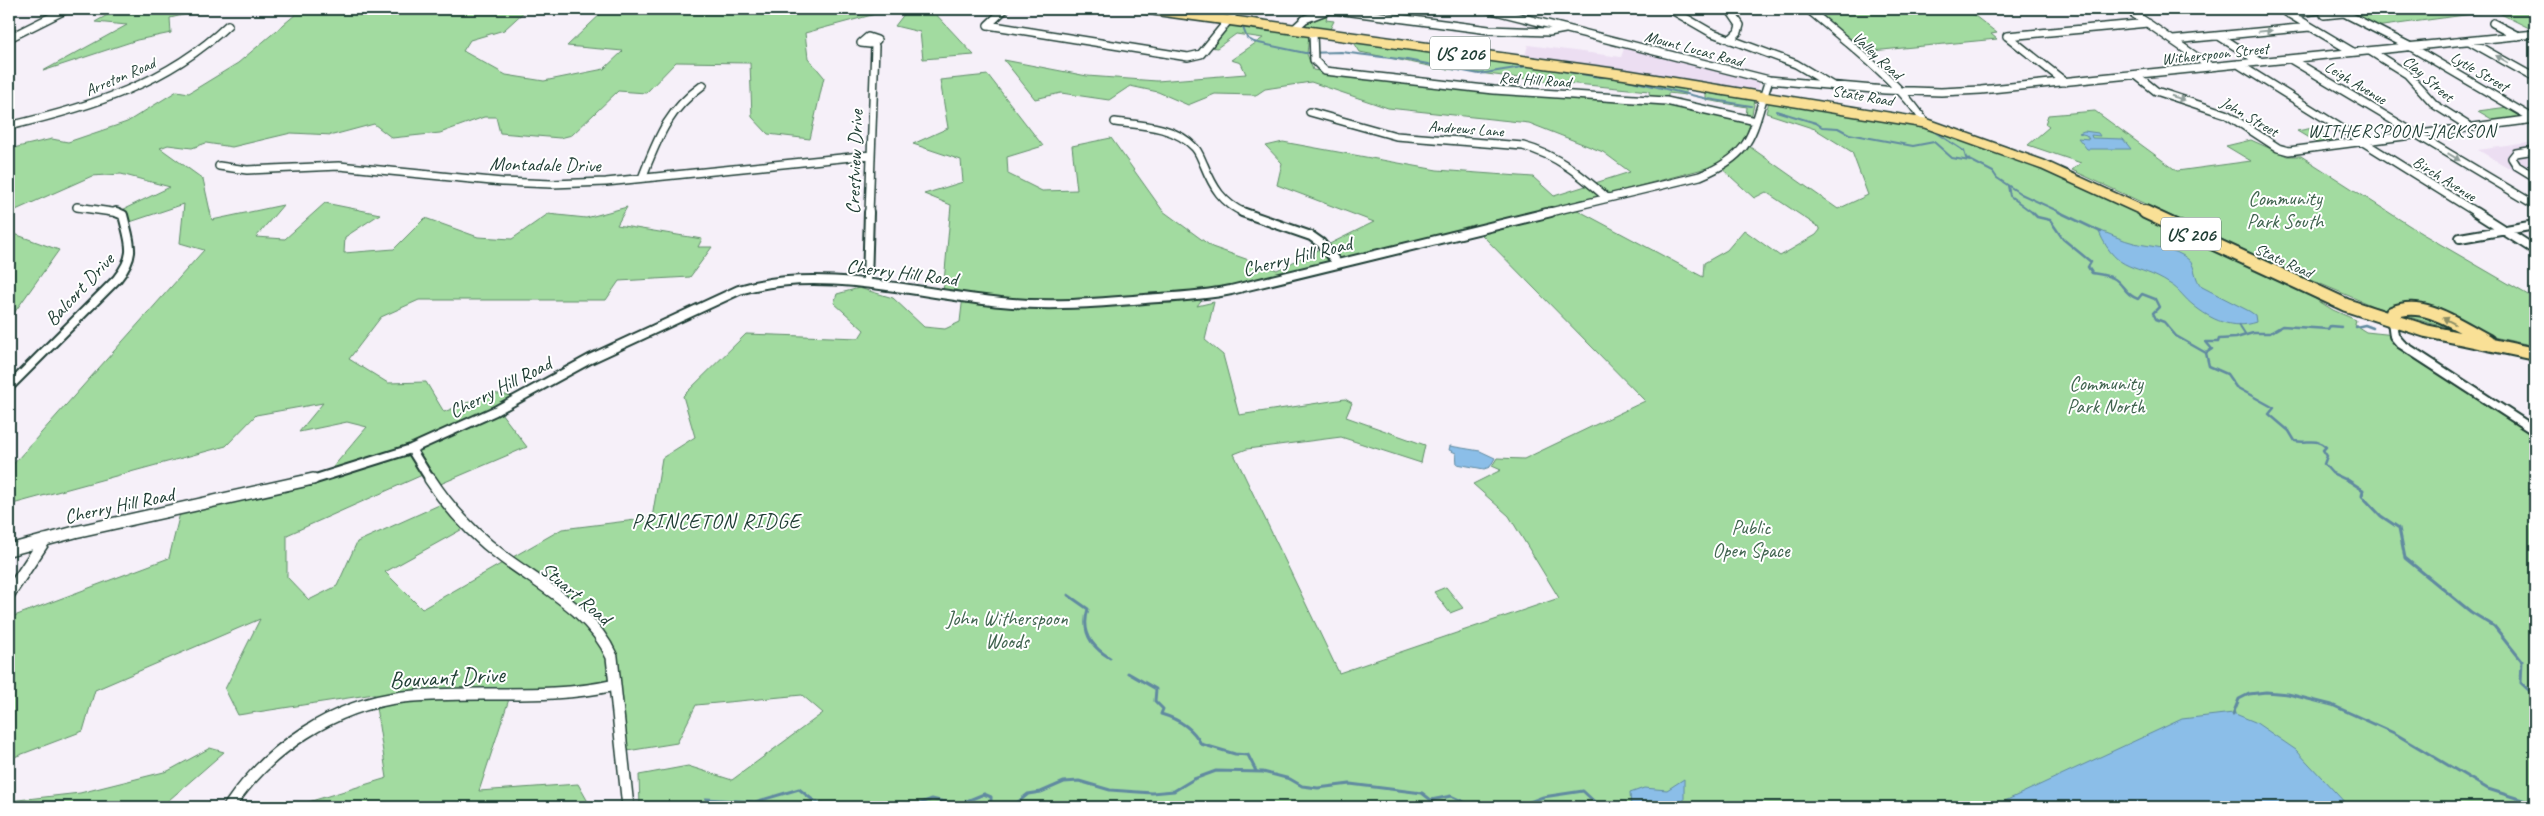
<svg xmlns="http://www.w3.org/2000/svg" width="2544" height="816" font-family="Caveat,sans-serif">
<rect width="100%" height="100%" fill="#f6f0f9"/>
<filter id="ink" filterUnits="userSpaceOnUse"><feTurbulence type="fractalNoise" baseFrequency=".02" numOctaves="2"/><feDisplacementMap in="SourceGraphic" scale="10" xChannelSelector="R" yChannelSelector="G"/><feConvolveMatrix kernelMatrix="1 2 1 2 8 2 1 2 1" color-interpolation-filters="sRGB"/></filter>
<g filter="url(#ink)">
<path fill="#ecdef2" d="M 1528,45 L 1621,57 L 1625,46 L 1760,83 L 1758,89 L 1752,91 L 1524,59 Z
M 2535,142 L 2535,183 L 2478,150 Z"/>
<path fill="#a2dba0" stroke="#608c6a" fill-rule="evenodd" d="M 118,9 L 208,9 L 170,18 L 171,33 L 137,40 L 43,71 L 127,25 L 95,22 Z
M 282,9 L 527,9 L 504,30 L 470,40 L 463,51 L 506,75 L 544,81 L 604,69 L 623,51 L 567,46 L 606,9 L 894,9 L 805,33 L 808,58 L 824,77 L 810,139 L 768,134 L 752,117 L 750,63 L 676,62 L 646,93 L 618,91 L 572,135 L 560,138 L 500,133 L 496,117 L 484,117 L 440,133 L 392,138 L 374,124 L 333,135 L 291,133 L 232,147 L 206,143 L 192,148 L 168,145 L 160,148 L 203,179 L 212,220 L 283,205 L 256,237 L 285,239 L 325,203 L 380,214 L 345,237 L 344,253 L 394,249 L 425,218 L 478,237 L 512,239 L 548,214 L 586,218 L 627,207 L 617,225 L 702,239 L 698,247 L 712,247 L 690,277 L 619,281 L 606,300 L 419,300 L 381,317 L 349,359 L 388,383 L 426,382 L 444,412 L 491,393 L 522,397 L 498,409 L 527,447 L 438,485 L 429,472 L 287,535 L 287,577 L 309,600 L 337,586 L 357,542 L 448,501 L 468,526 L 385,572 L 422,609 L 562,529 L 652,518 L 662,458 L 695,437 L 683,396 L 746,334 L 859,338 L 864,330 L 834,303 L 837,294 L 859,288 L 893,298 L 924,327 L 945,329 L 960,322 L 963,296 L 943,293 L 951,205 L 924,194 L 963,182 L 961,160 L 913,144 L 948,128 L 940,80 L 988,75 L 1043,146 L 1007,157 L 1008,174 L 1042,191 L 1077,190 L 1072,146 L 1111,138 L 1163,211 L 1212,247 L 1277,270 L 1374,222 L 1277,185 L 1282,163 L 1266,146 L 1283,142 L 1437,170 L 1533,177 L 1554,196 L 1630,172 L 1603,152 L 1529,123 L 1388,108 L 1311,82 L 1265,89 L 1256,95 L 1215,94 L 1188,105 L 1158,92 L 1130,86 L 1109,100 L 1061,93 L 1035,99 L 1004,60 L 1087,76 L 1157,81 L 1246,74 L 1241,63 L 1231,60 L 1263,38 L 1236,34 L 1217,48 L 1209,47 L 1230,24 L 1309,35 L 1307,54 L 1313,70 L 1394,81 L 1665,104 L 1752,120 L 1743,142 L 1838,209 L 1868,195 L 1852,152 L 1815,129 L 1766,113 L 1769,101 L 1917,123 L 2027,160 L 2288,282 L 2333,310 L 2356,320 L 2355,325 L 2366,332 L 2395,335 L 2535,427 L 2535,489 L 2533,490 L 2535,492 L 2535,807 L 640,807 L 639,775 L 688,766 L 732,780 L 823,713 L 802,695 L 696,705 L 677,743 L 621,752 L 614,684 L 511,693 L 479,791 L 578,784 L 591,807 L 292,807 L 387,778 L 374,694 L 238,715 L 225,689 L 260,619 L 95,690 L 83,731 L 9,759 L 9,618 L 169,558 L 180,513 L 322,480 L 367,427 L 347,422 L 299,432 L 323,403 L 256,415 L 226,446 L 9,505 L 9,469 L 204,250 L 180,243 L 184,204 L 124,224 L 118,212 L 170,187 L 121,174 L 92,176 L 9,213 L 9,149 L 52,139 L 68,142 L 127,122 L 177,91 L 189,93 L 238,63 L 296,14 ZM 1718,165 L 1754,198 L 1766,192 L 1820,228 L 1820,230 L 1816,235 L 1780,256 L 1744,230 L 1727,250 L 1704,263 L 1703,277 L 1568,205 ZM 1536,215 L 1542,219 L 1481,234 L 1645,401 L 1524,459 L 1497,458 L 1492,466 L 1501,470 L 1473,484 L 1509,516 L 1559,598 L 1339,673 L 1234,454 L 1247,449 L 1341,437 L 1421,463 L 1425,445 L 1346,417 L 1352,403 L 1345,399 L 1239,415 L 1223,355 L 1205,340 L 1214,302 L 1197,306 L 1206,294 Z
M 908,9 L 931,9 L 974,55 L 923,59 L 920,32 L 895,26 Z
M 1867,9 L 1966,9 L 1997,33 L 1991,34 L 1997,39 L 1861,52 L 1819,13 Z
M 2338,9 L 2535,9 L 2535,31 L 2495,11 L 2375,27 Z
M 1325,14 L 1327,16 L 1326,20 L 1334,21 L 1330,29 L 1333,32 L 1300,27 L 1303,23 Z
M 1353,41 L 1686,86 L 1686,95 L 1668,93 L 1668,100 L 1650,99 L 1649,91 L 1535,80 L 1439,68 L 1360,52 Z
M 1706,89 L 1755,100 L 1751,118 L 1746,117 L 1747,107 L 1706,100 Z
M 2508,107 L 2526,118 L 2495,121 L 2478,111 Z
M 2095,111 L 2177,171 L 2251,161 L 2226,146 L 2251,140 L 2287,156 L 2301,156 L 2421,233 L 2535,299 L 2535,346 L 2429,323 L 2373,306 L 2316,282 L 2318,284 L 2072,170 L 2081,163 L 2028,145 L 2049,127 L 2045,124 L 2048,115 Z
M 2313,128 L 2333,141 L 2317,143 L 2297,131 Z
M 9,232 L 59,250 L 9,320 Z
M 1446,587 L 1463,608 L 1450,613 L 1434,592 Z
M 210,748 L 224,752 L 161,807 L 9,807 L 9,801 L 80,793 L 168,771 Z"/>
<path fill="#8bbee8" stroke="#608aa0" d="M 2084,131 L 2098,133 L 2100,136 L 2091,135 L 2092,138 L 2123,139 L 2131,149 L 2087,149 L 2078,138 L 2089,139 L 2086,135 L 2079,133 Z
M 2101,231 C 2112,235 2122,240 2134,243 C 2151,247 2175,247 2189,260 C 2196,267 2194,279 2202,287 L 2249,311 L 2255,315 L 2256,322 C 2233,330 2211,320 2193,305 C 2185,299 2179,289 2170,284 C 2136,262 2118,275 2099,232 Z
M 1450,446 L 1480,451 L 1495,458 L 1490,467 L 1484,469 L 1457,464 L 1456,453 L 1449,450 Z
M 2233,713 L 2255,722 L 2296,750 L 2349,807 L 1992,807 L 2182,719 Z
M 1684,779 L 1684,807 L 1631,807 L 1630,793 L 1644,788 L 1667,790 Z"/>
<g fill="none" stroke-linecap="round" stroke-linejoin="round">
<path stroke="#608aa0" stroke-width="2" d="M 1208,9 L 1219,10 L 1223,15
M 1242,25 L 1247,38 L 1254,42 L 1305,53 L 1341,52 L 1407,60 L 1479,74 L 1528,66
M 1540,67 L 1599,77 L 1615,77 L 1708,99 L 1751,106
M 1776,111 L 1816,123 L 1822,127 L 1838,128 L 1849,134 L 1913,146 L 1934,142 L 1952,158 L 1970,161
M 1930,129 L 1964,151 L 1966,158 L 1993,172 L 1997,178 L 2021,194 L 2062,213
M 2008,186 L 2010,196 L 2033,213"/>
<path stroke="#608aa0" stroke-width="2.5" d="M 2032,212 L 2037,217 L 2050,220 L 2063,239 L 2091,262 L 2088,267 L 2092,273 C 2098,274 2107,275 2113,278 C 2123,283 2125,295 2138,299 L 2142,294 L 2155,299 L 2159,307 L 2153,313 L 2156,319 L 2164,322 L 2176,336 L 2206,353 L 2209,366 L 2227,374 L 2236,387 L 2274,408 L 2269,414 L 2289,431 L 2295,441 C 2307,444 2315,437 2326,447 L 2323,450 L 2327,456 L 2324,464 L 2332,473 L 2349,481
M 2059,212 L 2101,232
M 2239,325 L 2245,334
M 2356,327 L 2365,325 L 2373,328
M 2206,353 L 2212,349 L 2206,342 L 2218,342 L 2219,339 L 2236,338 L 2253,333 L 2270,333 L 2282,326 L 2328,329 L 2330,326 L 2342,327"/>
<path stroke="#608aa0" stroke-width="3" d="M 2346,479 L 2363,490 L 2362,496 L 2381,516 L 2399,528 L 2405,558 L 2471,612 L 2494,626 L 2522,661 L 2521,683 L 2535,696
M 1068,595 L 1088,609 C 1081,631 1091,647 1110,658
M 1128,673 L 1156,689 L 1155,701 L 1163,709 L 1161,714 C 1178,719 1193,728 1201,744 L 1235,754 L 1248,755 L 1256,771
M 2233,714 L 2239,699 L 2249,694 L 2266,692 L 2288,694 L 2332,705 L 2394,733 L 2488,789 L 2535,804
M 706,799 L 755,802 L 799,789 L 814,801 L 832,807
M 893,807 L 916,805 L 932,799 L 957,805 L 984,794 L 991,797 L 991,807
M 1012,807 L 1028,794 L 1041,792 L 1064,782 L 1079,781 L 1110,790 L 1152,793 L 1174,791 L 1194,779 L 1216,771 L 1263,772 L 1290,779 L 1302,786 L 1318,788 L 1350,784 L 1422,793 L 1431,800 L 1451,796 L 1475,807
M 1516,807 L 1543,797 L 1583,791 L 1600,807"/>
<defs>
<path id="minor-far2" d="M 1005,9 L 988,25 L 1188,57 L 1201,54 L 1228,21
M 1329,9 L 1489,30 L 1549,32 L 1565,29
M 1488,9 L 1769,80 L 1885,90 L 1941,92 L 1981,90 L 2535,34
M 1670,9 L 1710,32 L 1796,64 L 1833,86
M 1729,9 L 1740,25 L 1738,32 L 1730,40
M 1808,9 C 1842,38 1904,86 1925,123
M 2127,9 L 2211,67
M 2281,9 L 2353,52
M 1810,10 L 1827,9
M 2289,14 L 2328,9
M 1232,15 L 1237,9
M 2324,15 L 2344,13 L 2411,47 L 2534,119
M 2493,23 L 2518,36
M 1293,30 L 1305,19 L 1331,9
M 1313,33 L 1314,60 L 1325,71 L 1494,90 L 1666,101 L 1756,121
M 2007,36 L 2148,23
M 2007,36 L 2065,82
M 2219,36 L 2260,62
M 868,37 L 877,40 L 870,44 L 861,43 Z
M 9,38 L 67,9
M 2173,40 L 2310,27
M 2469,41 L 2535,78
M 2370,51 L 2407,74 L 2435,105 L 2470,127
M 2292,60 L 2535,205
M 2238,64 L 2477,213
M 2136,75 L 2156,91 L 2226,114 L 2278,148 L 2289,151 L 2535,119
M 1310,112 L 1396,136 L 1523,146 C 1557,155 1581,175 1607,198
M 1115,122 C 1142,125 1175,126 1195,148 C 1199,152 1201,159 1204,165 C 1213,187 1222,203 1245,213
M 9,126 C 90,107 167,84 228,25
M 2535,150 L 2516,153 L 2512,158 L 2517,166 L 2535,177
M 219,166 L 247,170 L 339,166 L 502,182 L 552,184 L 606,182 L 871,155
M 642,178 C 658,138 667,111 703,85
M 77,207 L 119,213
M 869,213 L 875,46 L 873,44
M 1546,213 L 1700,176 C 1756,153 1751,132 1769,80"/>
<path id="minor-far1" d="M 1242,212 L 1311,236 L 1321,243 L 1338,264
M 2475,212 L 2535,250
M 2460,238 L 2535,225
M 867,283 L 869,212
M 2392,321 L 2394,336 L 2401,344 L 2535,431
M 9,387 L 117,279 C 137,254 130,244 123,215 L 116,212
M 411,449 L 431,481
M 309,481 L 411,449 L 495,411 L 590,359 L 739,290 C 821,265 918,294 1001,302 C 1049,307 1097,303 1145,299 C 1174,297 1202,296 1231,290 L 1551,212"/>
<path id="minor" d="M 430,479 C 450,510 474,535 503,557 C 542,586 592,611 612,657 L 628,807
M 9,550 L 75,532 L 313,479
M 9,594 L 45,540
M 229,807 C 268,749 333,705 403,697 C 474,689 545,701 615,685"/>
<path id="highway-far1" d="M 1146,9 L 1628,75 L 1925,123 L 2043,165 L 2148,213"/>
<path id="highway" d="M 2145,212 L 2346,305 L 2426,331 L 2535,354
M 2392,321 L 2392,313 C 2424,298 2460,327 2488,341"/>
</defs>
<use href="#minor-far2" stroke="#1f3d34" stroke-width="10"/>
<use href="#minor-far1" stroke="#1f3d34" stroke-width="12"/>
<use href="#minor" stroke="#1f3d34" stroke-width="14"/>
<use href="#highway-far1" stroke="#1f3d34" stroke-width="12"/>
<use href="#highway" stroke="#1f3d34" stroke-width="16"/>
<use href="#minor-far2" stroke="#fff" stroke-width="7"/>
<use href="#minor-far1" stroke="#fff" stroke-width="8"/>
<use href="#minor" stroke="#fff" stroke-width="11"/>
<use href="#highway-far1" stroke="#f9e096" stroke-width="9"/>
<use href="#highway" stroke="#f9e096" stroke-width="12"/>
</g>
<defs><path id="oneway-solid" d="M-6-.8H1V-3.2L6.5 0L1 3.2V.8H-6Z" transform="scale(1.25)"/></defs>
<g fill="#8f9e9a">
<use href="#oneway-solid" transform="translate(2265 31) rotate(-6)"/>
<use href="#oneway-solid" transform="translate(2502 59) rotate(-150)"/>
<use href="#oneway-solid" transform="translate(2178 98) rotate(18)"/>
<use href="#oneway-solid" transform="translate(2454 157) rotate(31)"/>
</g>
<use fill="#8c8e65" href="#oneway-solid" transform="translate(2449 321) rotate(-153)"/>
</g>
<g text-anchor="middle" stroke-width="4" stroke-linejoin="round" paint-order="stroke">
<g font-size="16" fill="#1f3d34" stroke="#fff">
<text transform="translate(1694 48) rotate(15)" y="6">Mount Lucas Road</text>
<text transform="translate(2215 53) rotate(-6)" y="6">Witherspoon Street</text>
<text transform="translate(1878 55) rotate(43)" y="6">Valley Road</text>
<text transform="translate(2480 71) rotate(30)" y="6">Lytle Street</text>
<text transform="translate(120 76) rotate(-23)" y="6">Arreton Road</text>
<text transform="translate(2429 78) rotate(41)" y="6">Clay Street</text>
<text transform="translate(1535 79) rotate(4)" y="6">Red Hill Road</text>
<text transform="translate(2356 82) rotate(31)" y="6">Leigh Avenue</text>
<text transform="translate(1863 95) rotate(10)" y="6">State Road</text>
<text transform="translate(2250 116) rotate(30)" y="6">John Street</text>
<text transform="translate(1466 128) rotate(4)" y="6">Andrews Lane</text>
<text transform="translate(2445 178) rotate(32)" y="6">Birch Avenue</text>
<text transform="translate(2284 260) rotate(25)" y="6">State Road</text>
</g>
<g font-size="18" letter-spacing="1" fill="#1f3d34" stroke="#fff">
<text x="2402" y="137">WITHERSPOON-JACKSON</text>
</g>
<g fill="#fff" stroke="#627771" stroke-width="1">
<rect x="1430" y="36.5" width="60" height="33" rx="4"/>
<rect x="2161" y="217.5" width="60" height="33" rx="4"/>
</g>
<g font-size="19" font-weight="bold" fill="#1f3d34">
<text x="1460" y="60">US 206</text>
<text x="2191" y="241">US 206</text>
</g>
<g font-size="20" fill="#1f3d34" stroke="#fff">
<text transform="translate(854 162) rotate(-88)" y="7">Crestview Drive</text>
<text transform="translate(545 164) rotate(1)" y="7">Montadale Drive</text>
<text transform="translate(1297 256) rotate(-14)" y="7">Cherry Hill Road</text>
<text transform="translate(902 272) rotate(7)" y="7">Cherry Hill Road</text>
<text transform="translate(79 289) rotate(-47)" y="7">Balcort Drive</text>
<text transform="translate(500 387) rotate(-27)" y="7">Cherry Hill Road</text>
<text transform="translate(119 505) rotate(-12)" y="7">Cherry Hill Road</text>
<text transform="translate(576 593) rotate(40)" y="7">Stuart Road</text>
</g>
<g font-size="20" fill="#40644f" stroke="#fff">
<text x="2285" y="205">Community<tspan x="2285" dy="23">Park South</tspan></text>
<text x="2106" y="390">Community<tspan x="2106" dy="23">Park North</tspan></text>
<text x="1751" y="534">Public<tspan x="1751" dy="23">Open Space</tspan></text>
<text x="1007" y="625">John Witherspoon<tspan x="1007" dy="23">Woods</tspan></text>
</g>
<g font-size="21" letter-spacing="1" fill="#1f3d34" stroke="#fff">
<text x="716" y="528">PRINCETON RIDGE</text>
</g>
<g font-size="24" fill="#1f3d34" stroke="#fff">
<text transform="translate(447 677) rotate(-3)" y="8">Bouvant Drive</text>
</g>
</g>
<rect width="2544" height="816" fill="none" stroke="#fff" stroke-width="30"/>
<rect x="15" y="15" width="2514" height="786" fill="none" stroke="#1f3d34" stroke-width="2" filter="url(#ink)"/>
</svg>
